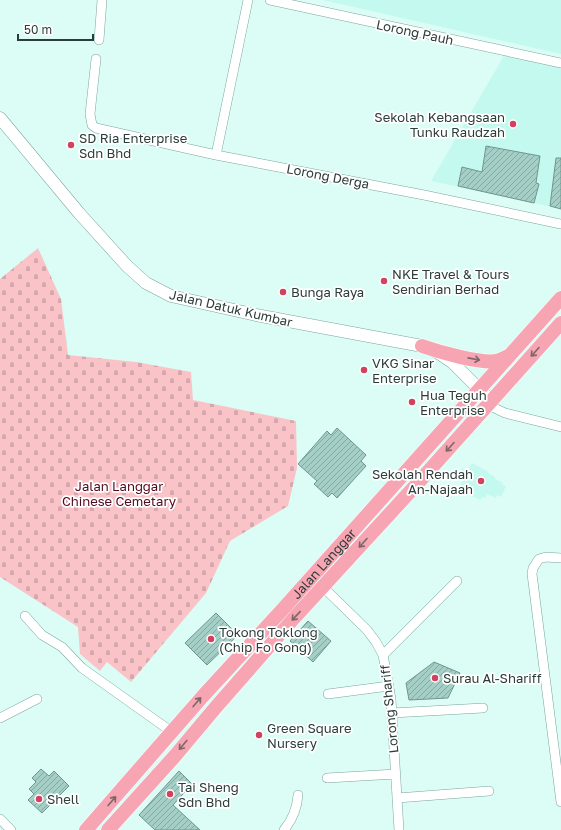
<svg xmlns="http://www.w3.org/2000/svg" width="561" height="830" font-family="'Golos Text',sans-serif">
<defs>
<pattern id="cemetery-stones" width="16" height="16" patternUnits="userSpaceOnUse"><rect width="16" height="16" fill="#f9c3c8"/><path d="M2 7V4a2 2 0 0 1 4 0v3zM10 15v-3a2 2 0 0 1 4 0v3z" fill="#d6a8ad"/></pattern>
<pattern id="building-hatch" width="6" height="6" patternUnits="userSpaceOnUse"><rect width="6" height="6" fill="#a4cec6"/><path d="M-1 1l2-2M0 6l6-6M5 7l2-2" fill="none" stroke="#86a8a2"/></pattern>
</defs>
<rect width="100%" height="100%" fill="#dbfdf6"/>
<path fill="#c4f9ef" d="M 323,0 L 561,0 L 561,54 Z
M 505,54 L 561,66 L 561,209 L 431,181 Z
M 472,463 L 489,472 L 488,473 L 495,477 L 495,479 L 503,483 L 502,485 L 506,486 L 501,497 L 497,495 L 496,498 L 487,494 L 485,498 L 482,497 L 480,500 L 463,492 L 464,490 L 459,488 L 463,480 L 457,477 L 462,468 L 468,471 Z"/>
<path fill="url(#cemetery-stones)" d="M 38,248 L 61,299 L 68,355 L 136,362 L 191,372 L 193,400 L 296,421 L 297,468 L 288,506 L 230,541 L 206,593 L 131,682 L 107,662 L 100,671 L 80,654 L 78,627 L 0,577 L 0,279 Z"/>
<path fill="url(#building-hatch)" stroke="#6e968f" d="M 486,146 L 540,156 L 536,183 L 539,184 L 534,203 L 458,186 L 462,167 L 482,172 Z
M 556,158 L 561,158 L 561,209 L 550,206 Z
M 337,428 L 366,455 L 361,461 L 366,466 L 337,498 L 332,493 L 328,497 L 314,484 L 317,481 L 298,464 L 327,431 L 331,435 Z
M 216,613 L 238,635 L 207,665 L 185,643 Z
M 308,621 L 331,641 L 313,662 L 290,641 Z
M 434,662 L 460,673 L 448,698 L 409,700 L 406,683 Z
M 41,769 L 49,776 L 54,771 L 69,786 L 42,813 L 28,800 L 34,794 L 29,789 L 36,782 L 32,778 Z
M 179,771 L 192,784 L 173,805 L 200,830 L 155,830 L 139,815 Z"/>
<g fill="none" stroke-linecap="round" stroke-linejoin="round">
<defs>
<path id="street" d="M 270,0 L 561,63
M 99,40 L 102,0
M 96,59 L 90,114 L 92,125 L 96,128 L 216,155 L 424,195 L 561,224
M 216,155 L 248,0
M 488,405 L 505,413 L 561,427
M 561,558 L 546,557 L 539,559 L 533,568 L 532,574 L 561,802
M 319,583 L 367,630 L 376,642 L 383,655 L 391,699 L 399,830
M 25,616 L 42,635 L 62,647 L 82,668 L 172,732
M 383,655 L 457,581
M 328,694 L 389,686
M 392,713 L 483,708
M 0,718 L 37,699
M 327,778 L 396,774
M 397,798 L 489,791
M 0,819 L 11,830
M 284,830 C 293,819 297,809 298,795"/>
<path id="secondary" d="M 0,118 L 79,213 L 127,266 L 146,283 L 171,296 L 256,315 L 422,346 L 437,352 L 452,362 L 491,401"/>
<g id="primary">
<path d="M 422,346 C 439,352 481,364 497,361 C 501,360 505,357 509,356"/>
<path id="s1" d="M 86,830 L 203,696 L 283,609 L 561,298"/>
<path d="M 108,830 L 174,757 L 216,707 L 294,618 L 417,484 L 561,323"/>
</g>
</defs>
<use href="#street" stroke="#7ca59e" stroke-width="10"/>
<use href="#secondary" stroke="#7ca59e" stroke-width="13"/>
<use href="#primary" stroke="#fff" stroke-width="15"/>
<use href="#street" stroke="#fff" stroke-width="9"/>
<use href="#secondary" stroke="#fff" stroke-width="12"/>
<use href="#primary" stroke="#f7a5b2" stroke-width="14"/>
</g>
<defs><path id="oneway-shaft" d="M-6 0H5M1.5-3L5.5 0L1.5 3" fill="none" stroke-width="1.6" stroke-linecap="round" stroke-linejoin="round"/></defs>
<g stroke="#7d6769">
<use href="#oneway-shaft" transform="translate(535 352) rotate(132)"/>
<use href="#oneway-shaft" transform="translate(474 359) rotate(11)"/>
<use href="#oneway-shaft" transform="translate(450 447) rotate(132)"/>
<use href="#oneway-shaft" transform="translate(363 543) rotate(132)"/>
<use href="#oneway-shaft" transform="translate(296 616) rotate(133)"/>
<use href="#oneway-shaft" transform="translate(197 702) rotate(-49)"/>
<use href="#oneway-shaft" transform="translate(183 745) rotate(130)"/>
<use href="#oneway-shaft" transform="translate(112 801) rotate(-49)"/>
</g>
<g fill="#d2425e" stroke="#fff" stroke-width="1.5">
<circle cx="513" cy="124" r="4"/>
<circle cx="71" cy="145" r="4"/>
<circle cx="384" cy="281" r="4"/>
<circle cx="283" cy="292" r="4"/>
<circle cx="364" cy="370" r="4"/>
<circle cx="412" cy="402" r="4"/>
<circle cx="481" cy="481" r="4"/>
<circle cx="211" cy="639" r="4"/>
<circle cx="435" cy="678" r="4"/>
<circle cx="259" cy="735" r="4"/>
<circle cx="170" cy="794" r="4"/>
<circle cx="39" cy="799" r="4"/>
</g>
<g text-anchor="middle" stroke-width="3.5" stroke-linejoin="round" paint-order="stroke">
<g font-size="13" fill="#2b3d39" stroke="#fff">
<text transform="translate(415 32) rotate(12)" y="5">Lorong Pauh</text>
<text transform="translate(328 176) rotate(11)" y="5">Lorong Derga</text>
<text transform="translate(231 308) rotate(13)" y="5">Jalan Datuk Kumbar</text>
<text dy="5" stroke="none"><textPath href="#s1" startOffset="357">Jalan Langgar</textPath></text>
<text transform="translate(389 709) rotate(-96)" y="5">Lorong Shariff</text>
</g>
<g font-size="13" fill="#2b3d39" stroke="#fff" text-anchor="start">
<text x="505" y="122" text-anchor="end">Sekolah Kebangsaan<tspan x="505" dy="15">Tunku Raudzah</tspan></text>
<text x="79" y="143">SD Ria Enterprise<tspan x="79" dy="15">Sdn Bhd</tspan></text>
<text x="392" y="279">NKE Travel &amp; Tours<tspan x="392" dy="15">Sendirian Berhad</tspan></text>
<text x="291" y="297">Bunga Raya</text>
<text x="372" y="368">VKG Sinar<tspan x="372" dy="15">Enterprise</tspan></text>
<text x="420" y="400">Hua Teguh<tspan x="420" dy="15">Enterprise</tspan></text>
<text x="473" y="479" text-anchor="end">Sekolah Rendah<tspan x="473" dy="15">An-Najaah</tspan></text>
<text x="219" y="637">Tokong Toklong<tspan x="219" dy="15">(Chip Fo Gong)</tspan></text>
<text x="443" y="683">Surau Al-Shariff</text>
<text x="267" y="733">Green Square<tspan x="267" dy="15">Nursery</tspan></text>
<text x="178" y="792">Tai Sheng<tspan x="178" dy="15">Sdn Bhd</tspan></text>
<text x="47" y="804">Shell</text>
</g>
<g font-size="13" fill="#540a1d" stroke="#fff">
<text x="119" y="491">Jalan Langgar<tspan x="119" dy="15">Chinese Cemetary</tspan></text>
</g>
</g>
<path d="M18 34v6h75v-6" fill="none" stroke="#2b3d39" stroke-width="2"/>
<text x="24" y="34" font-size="12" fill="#2b3d39" stroke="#ffffff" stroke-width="3" paint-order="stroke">50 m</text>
</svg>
